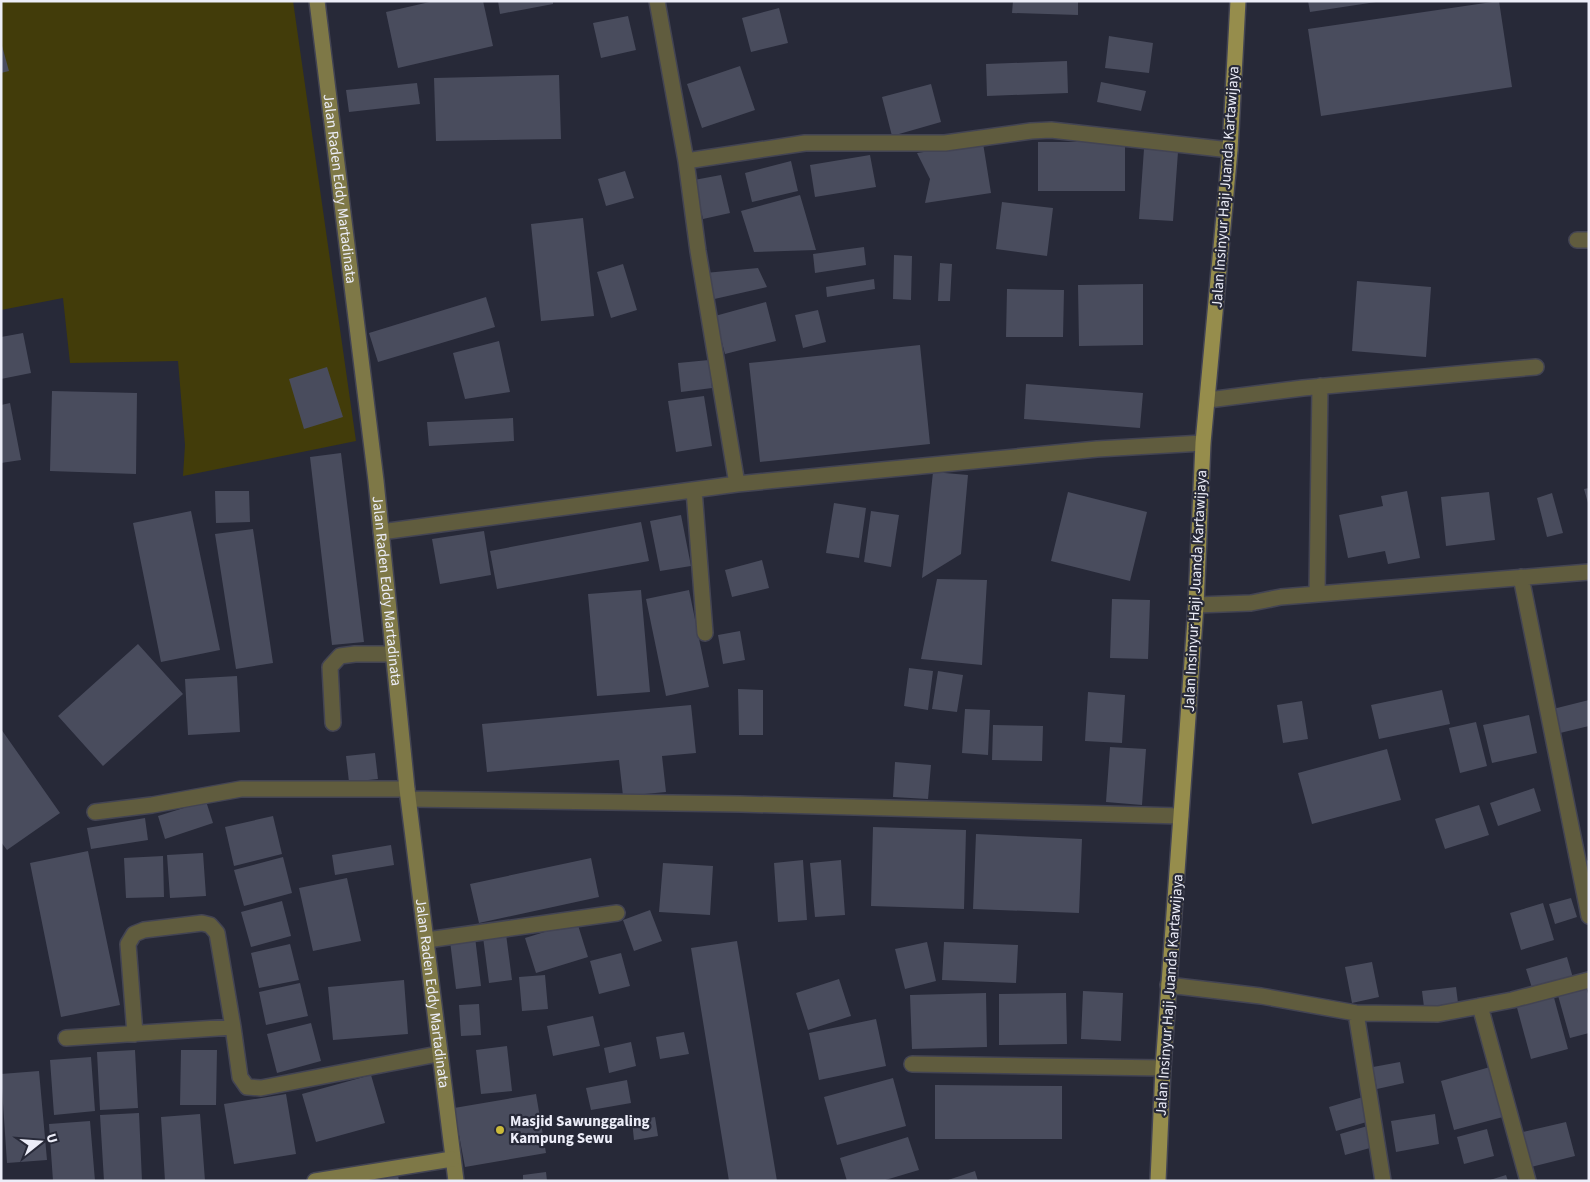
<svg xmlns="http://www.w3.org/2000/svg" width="1590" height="1182" font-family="'Source Sans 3',sans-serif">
<rect width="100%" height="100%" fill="#272938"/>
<path fill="#423c0a" d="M 1,1 L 293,1 L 356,441 L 183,476 L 185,445 L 178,361 L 70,363 L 63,298 L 1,310 Z"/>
<path fill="#494c5d" d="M 434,1 L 483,1 L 493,46 L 398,68 L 386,12 Z
M 498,1 L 553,1 L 553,4 L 500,14 Z
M 1013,1 L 1078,1 L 1078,15 L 1012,13 Z
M 1308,1 L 1376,1 L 1376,2 L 1310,12 Z
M 1499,1 L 1512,87 L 1321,116 L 1308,29 Z
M 779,8 L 788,43 L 751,52 L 742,18 Z
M 628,16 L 636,50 L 601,58 L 593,23 Z
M 1109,36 L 1153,43 L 1149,73 L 1105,68 Z
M 1,42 L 9,71 L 1,73 Z
M 1067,61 L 1068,93 L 987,96 L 986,64 Z
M 740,66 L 755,110 L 702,128 L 687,84 Z
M 559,75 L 561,139 L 436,141 L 434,78 Z
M 1101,82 L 1146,91 L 1141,111 L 1097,102 Z
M 417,83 L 420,104 L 349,112 L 346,90 Z
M 931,84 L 941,122 L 892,136 L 882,97 Z
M 1038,142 L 1125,142 L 1125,191 L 1038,191 Z
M 983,143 L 991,193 L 925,203 L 930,179 L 917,153 Z
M 1144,149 L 1178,152 L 1173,221 L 1139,219 Z
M 870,155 L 876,187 L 815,197 L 810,165 Z
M 791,161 L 798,191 L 752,202 L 745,173 Z
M 625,171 L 634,198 L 606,206 L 598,179 Z
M 721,175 L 730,213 L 703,219 L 694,180 Z
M 800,195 L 816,250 L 754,252 L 741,211 Z
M 1002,202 L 1053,208 L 1047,256 L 996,249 Z
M 583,218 L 594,316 L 541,321 L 531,224 Z
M 864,247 L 866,265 L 815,273 L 813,254 Z
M 894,255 L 912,256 L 911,300 L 893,299 Z
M 940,263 L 952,264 L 950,301 L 938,301 Z
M 623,264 L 637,310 L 611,318 L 597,272 Z
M 758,268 L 767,287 L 710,300 L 705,273 Z
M 874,279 L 875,289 L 827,297 L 826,287 Z
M 1357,281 L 1431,287 L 1426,357 L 1352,351 Z
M 1143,284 L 1143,345 L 1079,346 L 1078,285 Z
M 1007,289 L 1064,290 L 1063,337 L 1006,337 Z
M 486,297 L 495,327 L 378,362 L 369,333 Z
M 766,302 L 776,341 L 725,354 L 715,316 Z
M 818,310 L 826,342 L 803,348 L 795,315 Z
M 23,333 L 31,373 L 1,379 L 1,337 Z
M 499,341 L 510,392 L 465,399 L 453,353 Z
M 920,345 L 930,444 L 760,462 L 749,363 Z
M 709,360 L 712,388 L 681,392 L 678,363 Z
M 327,367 L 343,417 L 304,429 L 289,379 Z
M 1026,384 L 1143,393 L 1140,428 L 1024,419 Z
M 52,391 L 137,393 L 136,474 L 50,471 Z
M 704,396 L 712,446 L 676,452 L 668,401 Z
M 10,403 L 21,460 L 1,463 L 1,405 Z
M 513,418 L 514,441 L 429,446 L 427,422 Z
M 341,453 L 364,642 L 332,645 L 310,457 Z
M 933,472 L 968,475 L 961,554 L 922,578 Z
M 1589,488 L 1589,503 L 1588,503 L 1584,489 Z
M 215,491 L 249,491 L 250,522 L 216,523 Z
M 1407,491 L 1420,558 L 1388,564 L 1385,551 L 1348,558 L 1339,515 L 1383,506 L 1381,496 Z
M 1068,492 L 1147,512 L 1130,581 L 1051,561 Z
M 1489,492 L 1495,540 L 1446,546 L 1441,497 Z
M 1552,493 L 1563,533 L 1547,537 L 1537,498 Z
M 834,503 L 866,508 L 859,558 L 826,553 Z
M 191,511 L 220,650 L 161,662 L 133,523 Z
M 871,511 L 899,515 L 891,567 L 864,562 Z
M 681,515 L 691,566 L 660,571 L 650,521 Z
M 641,522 L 649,561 L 497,589 L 490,551 Z
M 253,529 L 273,663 L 236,669 L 215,534 Z
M 484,531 L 491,575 L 440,584 L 432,539 Z
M 762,560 L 769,588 L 732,597 L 725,570 Z
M 937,579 L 987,580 L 982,665 L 921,659 Z
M 641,590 L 650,692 L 597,696 L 588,594 Z
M 689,590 L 709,687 L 666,696 L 646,599 Z
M 1112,599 L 1150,600 L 1148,659 L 1110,658 Z
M 740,631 L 745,660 L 723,664 L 718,635 Z
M 138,644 L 183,694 L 103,766 L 58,716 Z
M 909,668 L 933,671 L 928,710 L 904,706 Z
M 938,671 L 963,675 L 957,712 L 932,709 Z
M 237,676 L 240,732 L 188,735 L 185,679 Z
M 738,689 L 763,690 L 763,735 L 739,735 Z
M 1442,690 L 1450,724 L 1379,739 L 1371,705 Z
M 1088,692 L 1125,695 L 1122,743 L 1085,741 Z
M 1589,700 L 1589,726 L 1560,733 L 1553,709 Z
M 1302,701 L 1308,739 L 1283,743 L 1277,705 Z
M 691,705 L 696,753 L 662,756 L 666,792 L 623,796 L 619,760 L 487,772 L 482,724 Z
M 965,709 L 990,710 L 988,755 L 962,753 Z
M 1529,715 L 1537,753 L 1492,763 L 1483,725 Z
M 1476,722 L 1487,766 L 1460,773 L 1449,728 Z
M 993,725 L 1043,726 L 1042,761 L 992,760 Z
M 1,729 L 60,813 L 7,850 L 1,842 Z
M 1110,747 L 1146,749 L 1142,805 L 1106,802 Z
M 1387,749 L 1401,800 L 1312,824 L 1298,773 Z
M 375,753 L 378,779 L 349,782 L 346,756 Z
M 895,762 L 931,765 L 928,799 L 893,797 Z
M 1534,788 L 1541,811 L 1498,826 L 1490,803 Z
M 206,801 L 213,823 L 165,839 L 158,816 Z
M 1479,805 L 1489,835 L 1445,849 L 1435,819 Z
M 273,816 L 282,854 L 234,866 L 225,827 Z
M 145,818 L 148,840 L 91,849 L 87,828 Z
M 873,827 L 966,830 L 964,909 L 871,906 Z
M 976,834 L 1082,839 L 1079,913 L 973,909 Z
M 391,845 L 394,865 L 335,875 L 332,855 Z
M 88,851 L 120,1005 L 61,1017 L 30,863 Z
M 203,853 L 206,896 L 170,898 L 167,855 Z
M 163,856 L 164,897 L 126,898 L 124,858 Z
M 283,857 L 292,893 L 244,906 L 234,870 Z
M 591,858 L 599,897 L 479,923 L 470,884 Z
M 803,860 L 807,920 L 778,922 L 774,863 Z
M 841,860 L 845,915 L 815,917 L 810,863 Z
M 1589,860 L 1589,888 L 1580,863 Z
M 663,863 L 713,866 L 710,915 L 659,912 Z
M 347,878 L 361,941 L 313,951 L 299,888 Z
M 1571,898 L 1577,917 L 1555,924 L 1549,904 Z
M 282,901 L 291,936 L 251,947 L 241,912 Z
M 1543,903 L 1554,940 L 1521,950 L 1510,913 Z
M 650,910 L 662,941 L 634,951 L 623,920 Z
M 577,922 L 588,957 L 536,973 L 525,938 Z
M 506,934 L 512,980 L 489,983 L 483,937 Z
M 475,937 L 481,986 L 456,989 L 450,941 Z
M 737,941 L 777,1181 L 729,1181 L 691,948 Z
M 927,942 L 936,981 L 905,989 L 895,949 Z
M 944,942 L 1018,945 L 1016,983 L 942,980 Z
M 290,944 L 299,980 L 259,988 L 251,953 Z
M 621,953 L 630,986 L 599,994 L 590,961 Z
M 1567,957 L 1573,978 L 1533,991 L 1526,969 Z
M 1372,962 L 1379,997 L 1352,1003 L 1345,967 Z
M 545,975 L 548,1009 L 522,1011 L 519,977 Z
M 839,979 L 851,1016 L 808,1030 L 796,993 Z
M 404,980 L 408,1034 L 333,1040 L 328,987 Z
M 300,983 L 308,1016 L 266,1025 L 259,992 Z
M 1585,984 L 1589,997 L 1589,1033 L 1570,1038 L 1557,992 Z
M 1456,987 L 1458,1003 L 1424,1007 L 1422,991 Z
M 1083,991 L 1123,993 L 1121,1041 L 1081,1039 Z
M 986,993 L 987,1047 L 912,1049 L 910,995 Z
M 1066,993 L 1067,1044 L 999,1045 L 999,994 Z
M 1553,994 L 1568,1049 L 1531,1059 L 1516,1004 Z
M 479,1004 L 481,1035 L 461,1036 L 459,1005 Z
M 593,1016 L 600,1046 L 553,1056 L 547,1026 Z
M 876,1019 L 886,1066 L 819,1080 L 809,1033 Z
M 311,1023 L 321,1061 L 277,1073 L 267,1034 Z
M 684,1032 L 689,1054 L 660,1059 L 656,1037 Z
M 631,1042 L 636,1066 L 609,1073 L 604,1048 Z
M 507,1046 L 512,1091 L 481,1094 L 476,1050 Z
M 135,1050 L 138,1108 L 100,1110 L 97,1052 Z
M 181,1050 L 217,1050 L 216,1105 L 180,1105 Z
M 91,1057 L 95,1111 L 54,1115 L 50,1060 Z
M 1400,1062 L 1404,1083 L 1377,1089 L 1373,1067 Z
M 1490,1067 L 1503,1117 L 1454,1130 L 1441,1081 Z
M 39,1071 L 47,1160 L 7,1163 L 1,1074 Z
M 371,1075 L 385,1123 L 316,1142 L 302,1094 Z
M 893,1078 L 906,1126 L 837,1145 L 824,1097 Z
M 627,1080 L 631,1103 L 591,1110 L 586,1088 Z
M 935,1085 L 1062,1086 L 1062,1139 L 935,1139 Z
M 286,1094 L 296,1154 L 234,1164 L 224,1104 Z
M 536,1094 L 546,1153 L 465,1167 L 454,1108 Z
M 1363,1097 L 1370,1121 L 1336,1131 L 1329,1107 Z
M 139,1113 L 142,1181 L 104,1181 L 100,1115 Z
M 200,1114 L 205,1181 L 165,1181 L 161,1117 Z
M 1435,1114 L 1439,1144 L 1396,1152 L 1391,1121 Z
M 655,1117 L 658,1136 L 634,1140 L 632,1121 Z
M 90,1121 L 95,1181 L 53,1181 L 49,1124 Z
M 1566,1122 L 1575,1156 L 1531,1167 L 1523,1132 Z
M 1371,1125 L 1377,1146 L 1345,1155 L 1340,1134 Z
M 1487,1129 L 1494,1156 L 1464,1164 L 1457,1137 Z
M 908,1137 L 919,1170 L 882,1181 L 847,1181 L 840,1158 Z
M 975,1171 L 978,1181 L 948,1181 L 948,1180 Z
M 546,1172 L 547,1181 L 523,1181 L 523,1175 Z
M 398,1175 L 399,1181 L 381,1181 L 381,1180 Z
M 1506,1175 L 1508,1181 L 1490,1181 L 1490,1180 Z"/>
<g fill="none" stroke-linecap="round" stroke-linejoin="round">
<defs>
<path id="lane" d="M 1577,240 L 1589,240
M 333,723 L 330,667 L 340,656 L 355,654 L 393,654"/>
<path id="street" d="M 657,1 L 686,161 L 698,251 L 737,484
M 686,161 L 805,143 L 945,143 L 1031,131 L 1051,130 L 1230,150
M 1208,400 L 1303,388 L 1536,367
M 694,490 L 705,633
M 381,532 L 737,484 L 1097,449 L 1203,443
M 1521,577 L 1589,916
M 1317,594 L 1320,386
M 1196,605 L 1251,603 L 1281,597 L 1589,572
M 409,799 L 740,804 L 1181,816
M 95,812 L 152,805 L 241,789 L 407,789
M 427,940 L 617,913
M 1168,985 L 1261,996 L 1356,1013 L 1438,1014 L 1512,1000 L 1589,980
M 1480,1006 L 1528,1181
M 1356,1013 L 1383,1181
M 135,1034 L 128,944 L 134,934 L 144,930 L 202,923 L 210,925 L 217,933 L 233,1027
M 66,1038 L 233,1027 L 240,1077 L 247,1087 L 261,1088 L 438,1054
M 912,1064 L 1163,1068"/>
<g id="secondary">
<path id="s1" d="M 317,1 L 376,481 L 407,789 L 456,1181"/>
<path d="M 315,1181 L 452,1159"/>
</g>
<path id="primary" d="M 1158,1181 L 1163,1068 L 1196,605 L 1203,443 L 1230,150 L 1238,1"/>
</defs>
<use href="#lane" stroke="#434453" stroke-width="18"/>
<use href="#street" stroke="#434453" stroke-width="18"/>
<use href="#secondary" stroke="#434453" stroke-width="18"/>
<use href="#primary" stroke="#434453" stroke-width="18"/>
<use href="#lane" stroke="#605c3e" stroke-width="15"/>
<use href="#street" stroke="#605c3e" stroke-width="15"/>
<use href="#secondary" stroke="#7e7847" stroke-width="15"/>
<use href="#primary" stroke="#968d4c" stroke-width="15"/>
</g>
<circle fill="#cbba39" stroke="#272938" stroke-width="2" cx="500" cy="1130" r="5"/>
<g text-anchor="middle" stroke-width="4.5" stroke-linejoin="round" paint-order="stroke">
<g font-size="15" fill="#ecedf8" stroke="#272938">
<text transform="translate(1225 187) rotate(-86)" y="5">Jalan Insinyur Haji Juanda Kartawijaya</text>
<text dy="5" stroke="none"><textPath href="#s1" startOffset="189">Jalan Raden Eddy Martadinata</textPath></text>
<text dy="5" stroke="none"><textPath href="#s1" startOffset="594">Jalan Raden Eddy Martadinata</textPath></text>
<text transform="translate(1195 591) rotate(-87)" y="5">Jalan Insinyur Haji Juanda Kartawijaya</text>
<text dy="5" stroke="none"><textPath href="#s1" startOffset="999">Jalan Raden Eddy Martadinata</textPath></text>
<text transform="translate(1169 995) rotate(-86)" y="5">Jalan Insinyur Haji Juanda Kartawijaya</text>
</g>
<g font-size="15" font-weight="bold" fill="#ecedf8" stroke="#272938" text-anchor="start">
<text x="510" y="1126">Masjid Sawunggaling<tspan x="510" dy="17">Kampung Sewu</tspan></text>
</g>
</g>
<rect width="1590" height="1182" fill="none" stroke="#ecedf8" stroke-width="5"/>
<g transform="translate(40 1142) rotate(73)" stroke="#272938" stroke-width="4" paint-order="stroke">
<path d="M0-4L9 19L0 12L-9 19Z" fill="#ecedf8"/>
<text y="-8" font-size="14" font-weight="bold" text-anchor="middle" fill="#ecedf8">U</text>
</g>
</svg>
